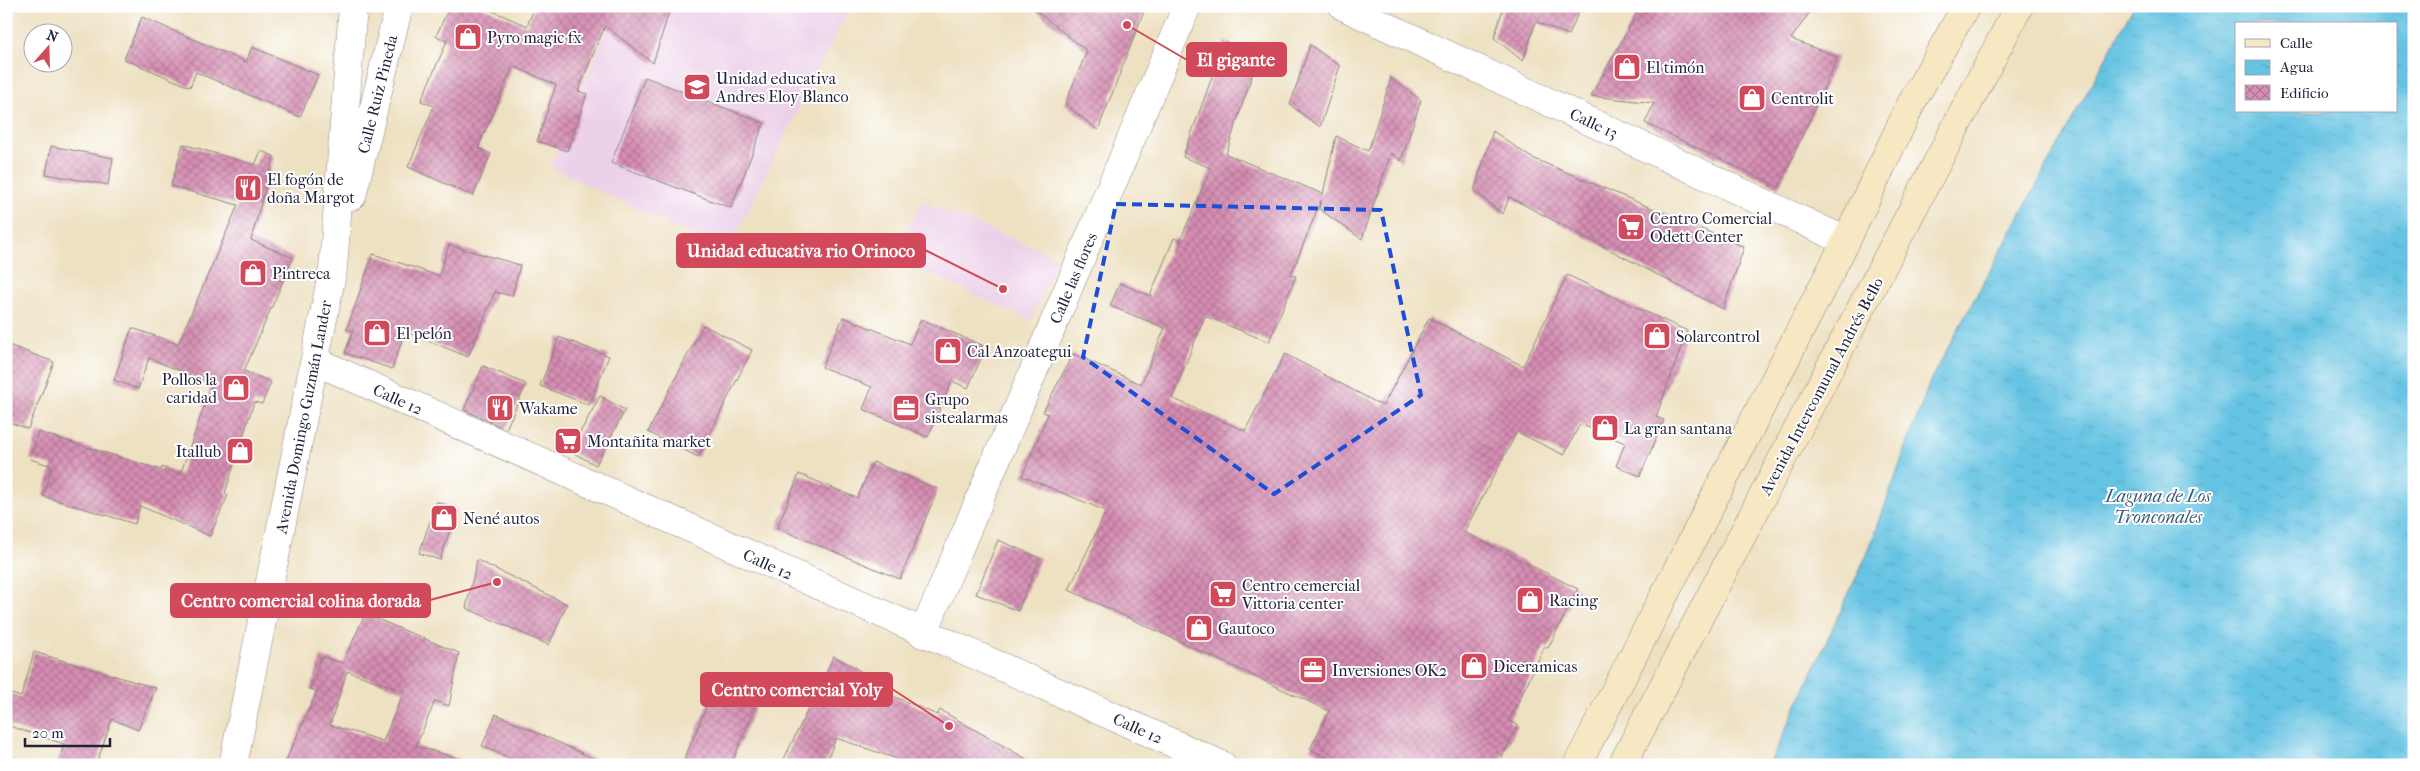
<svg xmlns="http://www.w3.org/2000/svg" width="2420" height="771" font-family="'IM FELL French Canon',serif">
<defs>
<pattern id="water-ripples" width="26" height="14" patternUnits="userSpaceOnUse" patternTransform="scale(1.25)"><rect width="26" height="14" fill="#65c3e3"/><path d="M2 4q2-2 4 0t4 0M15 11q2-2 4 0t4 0" fill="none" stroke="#57a7c4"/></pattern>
<pattern id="building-cross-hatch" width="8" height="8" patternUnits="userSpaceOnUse" patternTransform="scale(1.25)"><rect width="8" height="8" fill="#d78eb3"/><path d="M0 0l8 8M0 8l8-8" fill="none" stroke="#ae7493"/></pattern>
</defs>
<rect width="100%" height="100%" fill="#fff"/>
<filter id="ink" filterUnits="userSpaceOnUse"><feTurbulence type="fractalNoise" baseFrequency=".02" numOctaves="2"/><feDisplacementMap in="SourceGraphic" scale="10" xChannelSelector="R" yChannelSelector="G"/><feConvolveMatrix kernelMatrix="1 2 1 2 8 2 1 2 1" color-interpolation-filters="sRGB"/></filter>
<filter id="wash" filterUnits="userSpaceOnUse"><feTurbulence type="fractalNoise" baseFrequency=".0096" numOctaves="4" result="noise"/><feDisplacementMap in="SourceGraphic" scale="20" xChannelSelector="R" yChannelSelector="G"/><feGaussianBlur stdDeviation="1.12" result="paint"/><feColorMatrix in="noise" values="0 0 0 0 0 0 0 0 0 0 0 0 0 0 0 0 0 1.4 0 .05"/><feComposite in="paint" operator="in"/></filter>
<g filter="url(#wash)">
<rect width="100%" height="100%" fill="#eee1c2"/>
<path fill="#ecd1e9" d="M 616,6 L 850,6 L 727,252 L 550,167 Z
M 922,202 L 1058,257 L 1031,321 L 892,256 Z"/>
<path fill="url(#water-ripples)" stroke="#44728f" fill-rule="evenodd" d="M 2134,6 L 2414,6 L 2414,765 L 1769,765 L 1868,552 L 1931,379 ZM 2236,24 L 2396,24 L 2396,111 L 2236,111 Z"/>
<g id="blocks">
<path fill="url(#building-cross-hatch)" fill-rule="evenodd" d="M 450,6 L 481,6 L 527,26 L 535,6 L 671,6 L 653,63 L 605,26 L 578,91 L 587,94 L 567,151 L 537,141 L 556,85 L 513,66 L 478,148 L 491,154 L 473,196 L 408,167 L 434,106 L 421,101 L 447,41 L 436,36 Z
M 1030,6 L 1146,6 L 1098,130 L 1065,104 L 1087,51 Z
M 1499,6 L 1581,6 L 1569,35 L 1536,22 L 1523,61 L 1494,38 L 1503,9 Z
M 1641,6 L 1814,6 L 1791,39 L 1838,57 L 1779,187 L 1645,123 L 1654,103 L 1591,96 Z
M 142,17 L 246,62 L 252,47 L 318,75 L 300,117 L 196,72 L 190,87 L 124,59 Z
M 1225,41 L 1256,63 L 1226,154 L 1323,194 L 1336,136 L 1368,151 L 1391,78 L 1421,100 L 1401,161 L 1391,153 L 1362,239 L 1319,209 L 1321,200 L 1291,275 L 1296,276 L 1269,342 L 1205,316 L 1172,398 L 1245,431 L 1285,354 L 1383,406 L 1429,318 L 1523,366 L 1567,275 L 1687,331 L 1656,417 L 1664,420 L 1640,476 L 1616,466 L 1625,443 L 1580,424 L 1564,455 L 1517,432 L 1464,532 L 1578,589 L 1548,648 L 1545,646 L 1509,721 L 1518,725 L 1498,765 L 1341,765 L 1310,749 L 1329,711 L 1069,590 L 1106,511 L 1022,476 L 1048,414 L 1043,412 L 1073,354 L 1141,384 L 1165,328 L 1110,306 L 1120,283 L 1150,296 L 1174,238 L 1180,241 L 1211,168 L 1183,157 Z
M 1310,45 L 1340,66 L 1320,127 L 1290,105 Z
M 645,77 L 764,123 L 731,208 L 611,163 Z
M 1493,131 L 1530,157 L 1744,247 L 1723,309 L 1509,197 L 1503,214 L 1474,191 Z
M 183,144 L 255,165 L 261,151 L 274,156 L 251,240 L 293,258 L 244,371 L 271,382 L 262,404 L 254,402 L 225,493 L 228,495 L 210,536 L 140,506 L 135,524 L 43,496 L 52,466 L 30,459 L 38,432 L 161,470 L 162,467 L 180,475 L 212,384 L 149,358 L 138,389 L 114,380 L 132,328 L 178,344 L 238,205 L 171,186 Z
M 51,146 L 113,158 L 108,185 L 46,174 Z
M 449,245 L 520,265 L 512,296 L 495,292 L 468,357 L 405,331 L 392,369 L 345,353 L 353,331 L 347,329 L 373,254 L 439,276 Z
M 843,317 L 910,344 L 921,319 L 986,347 L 968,388 L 952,381 L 928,437 L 863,409 L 872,387 L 822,367 Z
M 703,325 L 752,350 L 698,457 L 648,432 Z
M 559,337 L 609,356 L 589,405 L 540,386 Z
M 6,344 L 54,362 L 28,429 L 6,421 Z
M 483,366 L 526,384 L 506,429 L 464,410 Z
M 600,396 L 625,410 L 596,465 L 570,451 Z
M 873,462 L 938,489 L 900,579 L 777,528 L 799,474 L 857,498 Z
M 437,502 L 457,509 L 440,560 L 419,553 Z
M 998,540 L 1040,558 L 1018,611 L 976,594 Z
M 477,560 L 567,604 L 549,645 L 466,608 Z
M 365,614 L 459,653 L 449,706 L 435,701 L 416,746 L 460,759 L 459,765 L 284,765 L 317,691 L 310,689 L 321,657 L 343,663 ZM 347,671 L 404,691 L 383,741 L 330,725 Z
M 34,652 L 156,688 L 138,730 L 112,719 L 96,765 L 58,765 L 64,744 L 6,725 L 6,692 L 21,697 Z
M 834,656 L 862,672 L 858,681 L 937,715 L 940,710 L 1037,765 L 915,765 L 836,738 L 825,765 L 781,765 Z
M 717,681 L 759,698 L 731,765 L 682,765 Z
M 496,714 L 608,765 L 525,765 L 482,746 Z"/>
</g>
</g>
<g filter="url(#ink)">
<use href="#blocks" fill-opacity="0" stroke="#88827e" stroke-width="1"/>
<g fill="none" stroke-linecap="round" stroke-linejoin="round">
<defs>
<path id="minor" d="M 1343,6 L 1846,241
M 352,196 L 399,6
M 315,361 L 1222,765
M 923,634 L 1187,6
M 233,765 L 333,269 L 353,6"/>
<path id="secondary" d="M 1577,765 L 1846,241 L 1912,102 L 1966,6
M 1622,765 L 2019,6"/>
</defs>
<use href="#minor" stroke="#88827e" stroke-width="29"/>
<use href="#secondary" stroke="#88827e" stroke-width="29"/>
<use href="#minor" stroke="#fff" stroke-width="28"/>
<use href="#secondary" stroke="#f7e8c3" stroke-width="28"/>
</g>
</g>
<path fill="none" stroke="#1d4ed8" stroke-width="4" stroke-dasharray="10 6" stroke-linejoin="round" d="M 1116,204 L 1381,210 L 1421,395 L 1274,494 L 1083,357 Z"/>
<defs>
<symbol id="shop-square" viewBox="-11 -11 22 22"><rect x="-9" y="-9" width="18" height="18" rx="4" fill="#d1495b" stroke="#fff"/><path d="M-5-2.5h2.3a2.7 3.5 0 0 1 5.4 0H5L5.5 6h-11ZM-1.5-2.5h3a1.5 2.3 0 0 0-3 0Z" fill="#fff"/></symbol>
<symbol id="school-square" viewBox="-11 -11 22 22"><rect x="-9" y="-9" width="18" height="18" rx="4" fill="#d1495b" stroke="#fff"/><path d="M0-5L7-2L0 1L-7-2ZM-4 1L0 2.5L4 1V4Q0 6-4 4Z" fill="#fff"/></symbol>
<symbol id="restaurant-square" viewBox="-11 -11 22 22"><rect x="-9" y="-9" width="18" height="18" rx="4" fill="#d1495b" stroke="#fff"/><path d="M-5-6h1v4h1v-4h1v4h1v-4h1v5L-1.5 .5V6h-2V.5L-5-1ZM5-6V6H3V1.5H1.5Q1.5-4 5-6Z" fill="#fff"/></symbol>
<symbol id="supermarket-square" viewBox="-11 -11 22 22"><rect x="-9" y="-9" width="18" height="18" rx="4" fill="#d1495b" stroke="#fff"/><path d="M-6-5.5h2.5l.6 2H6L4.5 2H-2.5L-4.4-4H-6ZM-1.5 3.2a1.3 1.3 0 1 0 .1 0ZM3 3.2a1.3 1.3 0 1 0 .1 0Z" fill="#fff"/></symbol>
<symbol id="office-square" viewBox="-11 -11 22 22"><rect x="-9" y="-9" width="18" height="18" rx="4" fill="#d1495b" stroke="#fff"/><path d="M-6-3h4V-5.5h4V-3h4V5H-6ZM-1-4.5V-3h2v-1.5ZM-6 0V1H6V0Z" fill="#fff"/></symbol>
</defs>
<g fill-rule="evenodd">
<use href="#shop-square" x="452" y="21" width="32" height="32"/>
<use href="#shop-square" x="1611" y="51" width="32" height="32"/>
<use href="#school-square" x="681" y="71" width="32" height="32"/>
<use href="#shop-square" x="1736" y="82" width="32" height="32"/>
<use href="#restaurant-square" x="232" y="172" width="32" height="32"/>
<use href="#supermarket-square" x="1615" y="211" width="32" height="32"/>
<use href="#shop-square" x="237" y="257" width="32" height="32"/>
<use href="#shop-square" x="361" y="317" width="32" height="32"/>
<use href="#shop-square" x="1641" y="320" width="32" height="32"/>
<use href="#shop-square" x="932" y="335" width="32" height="32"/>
<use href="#shop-square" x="220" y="372" width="32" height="32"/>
<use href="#restaurant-square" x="484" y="392" width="32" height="32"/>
<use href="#office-square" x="890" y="392" width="32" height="32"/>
<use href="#shop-square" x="1589" y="412" width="32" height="32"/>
<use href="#supermarket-square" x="552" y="425" width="32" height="32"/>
<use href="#shop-square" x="224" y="435" width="32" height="32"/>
<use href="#shop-square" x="428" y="502" width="32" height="32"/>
<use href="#supermarket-square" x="1207" y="578" width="32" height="32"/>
<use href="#shop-square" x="1514" y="584" width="32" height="32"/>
<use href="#shop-square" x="1183" y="612" width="32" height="32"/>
<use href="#shop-square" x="1458" y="650" width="32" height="32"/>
<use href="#office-square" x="1297" y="654" width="32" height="32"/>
</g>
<g text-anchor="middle" stroke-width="4" stroke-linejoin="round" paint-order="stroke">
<g font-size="16" fill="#22223b" stroke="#fff" text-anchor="start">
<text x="487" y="43">Pyro magic fx</text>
<text x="1646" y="73">El timón</text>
<text x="716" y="84">Unidad educativa<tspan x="716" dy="18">Andres Eloy Blanco</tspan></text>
<text x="1771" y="104">Centrolit</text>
<text x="267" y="185">El fogón de<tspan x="267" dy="18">doña Margot</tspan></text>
<text x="1650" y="224">Centro Comercial<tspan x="1650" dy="18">Odett Center</tspan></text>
<text x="272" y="279">Pintreca</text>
<text x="396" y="339">El pelón</text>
<text x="1676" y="342">Solarcontrol</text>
<text x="967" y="357">Cal Anzoategui</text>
<text x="217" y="385" text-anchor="end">Pollos la<tspan x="217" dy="18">caridad</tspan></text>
<text x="925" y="405">Grupo<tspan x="925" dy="18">sistealarmas</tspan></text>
<text x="519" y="414">Wakame</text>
<text x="1624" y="434">La gran santana</text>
<text x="587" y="447">Montañita market</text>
<text x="221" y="457" text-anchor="end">Itallub</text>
<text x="463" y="524">Nené autos</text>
<text x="1242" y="591">Centro cemercial<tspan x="1242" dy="18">Vittoria center</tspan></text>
<text x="1549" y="606">Racing</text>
<text x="1218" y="634">Gautoco</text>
<text x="1493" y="672">Diceramicas</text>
<text x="1332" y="676">Inversiones OK2</text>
</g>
<g font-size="16" fill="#22223b" stroke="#fff">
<text transform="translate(377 94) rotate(-76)" y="6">Calle Ruiz Pineda</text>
<text transform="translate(1594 123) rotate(25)" y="6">Calle 13</text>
<text transform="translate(1073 278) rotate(-67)" y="6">Calle las flores</text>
<text transform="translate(1821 386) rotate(-62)" y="6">Avenida Intercomunal Andrés Bello</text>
<text transform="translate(398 399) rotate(24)" y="6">Calle 12</text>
<text transform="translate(303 417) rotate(-79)" y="6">Avenida Domingo Guzmán Lander</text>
<text transform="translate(768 564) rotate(24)" y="6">Calle 12</text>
<text transform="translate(1138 728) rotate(24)" y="6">Calle 12</text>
</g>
<g font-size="18" font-style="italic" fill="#395a76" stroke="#fff">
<text x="2158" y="502">Laguna de Los<tspan x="2158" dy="21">Tronconales</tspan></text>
</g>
</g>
<path fill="none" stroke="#d1495b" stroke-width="2" d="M1127 25L1187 60M1003 289L925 250M497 582L430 600M949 726L892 689"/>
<g fill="#d1495b" stroke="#fff" stroke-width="2">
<circle cx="1127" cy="25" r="5"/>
<circle cx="1003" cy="289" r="5"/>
<circle cx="497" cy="582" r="5"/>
<circle cx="949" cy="726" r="5"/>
</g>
<g fill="#d1495b" stroke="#d1495b" stroke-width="2">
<rect x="1187" y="43" width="99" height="33" rx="5"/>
<rect x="677" y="234" width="248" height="33" rx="5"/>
<rect x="171" y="584" width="259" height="33" rx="5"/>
<rect x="701" y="673" width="191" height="33" rx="5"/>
</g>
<g font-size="18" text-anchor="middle" font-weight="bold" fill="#fff">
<text x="1236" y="66">El gigante</text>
<text x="801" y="257">Unidad educativa rio Orinoco</text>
<text x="301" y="607">Centro comercial colina dorada</text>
<text x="797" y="696">Centro comercial Yoly</text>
</g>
<rect width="2420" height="771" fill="none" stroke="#fff" stroke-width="25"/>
<rect x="2235" y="22" width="162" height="90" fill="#ffffff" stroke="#a7a7b1"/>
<rect x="2245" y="39" width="25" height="8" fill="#f7e8c3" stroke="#a7a7b1"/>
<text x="2280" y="48" font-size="15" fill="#22223b">Calle</text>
<rect x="2245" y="60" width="25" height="15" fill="url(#water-ripples)" stroke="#a7a7b1"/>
<text x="2280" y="72" font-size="15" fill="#22223b">Agua</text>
<rect x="2245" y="85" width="25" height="15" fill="url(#building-cross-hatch)" stroke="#a7a7b1"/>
<text x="2280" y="98" font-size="15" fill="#22223b">Edificio</text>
<g transform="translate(48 48) rotate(20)"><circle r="24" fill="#ffffff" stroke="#a7a7b1"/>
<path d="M0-4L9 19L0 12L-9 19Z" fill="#d1495b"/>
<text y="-8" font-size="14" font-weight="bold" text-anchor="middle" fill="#22223b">N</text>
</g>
<path d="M25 738v8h85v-8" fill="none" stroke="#22223b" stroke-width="2.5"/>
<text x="32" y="738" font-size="15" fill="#22223b" stroke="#ffffff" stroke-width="4" paint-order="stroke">20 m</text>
</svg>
